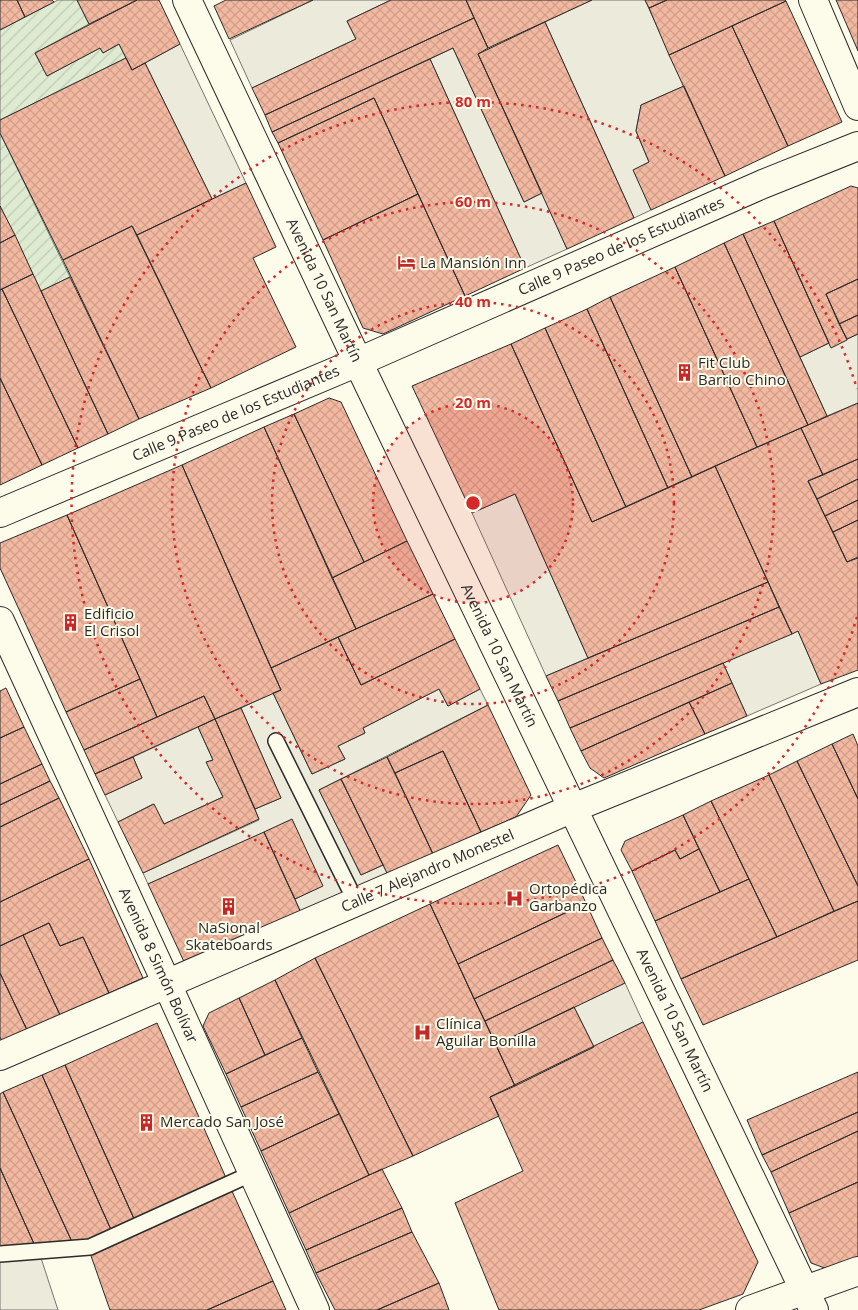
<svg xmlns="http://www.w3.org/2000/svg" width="858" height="1310" font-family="'Open Sans',sans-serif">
<defs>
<pattern id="garden-furrows" width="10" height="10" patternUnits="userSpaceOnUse" patternTransform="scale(1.25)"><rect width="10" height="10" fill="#deebd1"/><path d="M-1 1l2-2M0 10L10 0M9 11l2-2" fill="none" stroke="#bfcab4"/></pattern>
<pattern id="building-cross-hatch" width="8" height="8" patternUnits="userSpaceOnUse" patternTransform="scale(1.25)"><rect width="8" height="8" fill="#f2b8a0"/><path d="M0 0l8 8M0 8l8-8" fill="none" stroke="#d09e8a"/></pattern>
</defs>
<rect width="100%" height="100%" fill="#fdfbea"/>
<path fill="url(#garden-furrows)" stroke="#74746e" d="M 58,0 L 77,0 L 89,24 L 35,53 L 47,76 L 100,48 L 103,53 L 119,44 L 126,58 L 0,120 L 0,30 Z
M 0,133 L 70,277 L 41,291 L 0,206 Z"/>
<path fill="#eceadb" stroke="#74746e" d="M 313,0 L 391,0 L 347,21 L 356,39 L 252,88 L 230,40 Z
M 592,0 L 645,0 L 684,86 L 641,105 L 636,131 L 649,162 L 634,170 L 651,210 L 634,218 L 545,22 Z
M 180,44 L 246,183 L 212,199 L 145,63 Z
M 453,48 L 524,202 L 542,193 L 567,249 L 525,268 L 430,59 Z
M 858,334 L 858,403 L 827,416 L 800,357 L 829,343 L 831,347 Z
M 515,494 L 588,658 L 546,676 L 472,513 Z
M 798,631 L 821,684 L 747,716 L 723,663 Z
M 439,689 L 448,706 L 480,689 L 488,705 L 319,790 L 361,875 L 383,865 L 388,875 L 302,915 L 295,899 L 322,886 L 292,820 L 148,884 L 143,873 L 259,820 L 255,809 L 281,798 L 241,708 L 273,693 L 312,774 L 345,759 L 338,746 L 365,733 L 363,728 Z
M 198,727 L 213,760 L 207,762 L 223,797 L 164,824 L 153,804 L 118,822 L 105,795 L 142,778 L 133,757 Z
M 625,983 L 643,1022 L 594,1047 L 574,1007 Z
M 41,1258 L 58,1310 L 0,1310 L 0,1261 Z"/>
<path fill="url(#building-cross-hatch)" stroke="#2b2b2b" d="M 0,0 L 17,0 L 25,17 L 0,30 Z
M 17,0 L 52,0 L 54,2 L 25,17 Z
M 77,0 L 137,0 L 89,24 Z
M 137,0 L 159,0 L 180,44 L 132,70 L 119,44 L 103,53 L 100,48 L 47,76 L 35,53 Z
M 226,0 L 313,0 L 229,39 L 214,6 Z
M 391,0 L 466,0 L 474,18 L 265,115 L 252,88 L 356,39 L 347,21 Z
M 466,0 L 592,0 L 488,48 Z
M 645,0 L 667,0 L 649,8 Z
M 667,0 L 785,0 L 786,1 L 669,55 L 649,8 Z
M 836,0 L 858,0 L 858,51 Z
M 786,1 L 842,122 L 788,146 L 732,26 Z
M 474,18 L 488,48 L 478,54 L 542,193 L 524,202 L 453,48 L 272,132 L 265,115 Z
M 545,22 L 634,218 L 567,249 L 478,54 Z
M 732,26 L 788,146 L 725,176 L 669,55 Z
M 126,58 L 132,70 L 145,63 L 212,199 L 137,235 L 132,226 L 63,260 L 0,133 L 0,120 Z
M 430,59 L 525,268 L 465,296 L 374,98 L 278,143 L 272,132 Z
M 684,86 L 725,176 L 651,210 L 633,170 L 649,162 L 636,131 L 641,105 Z
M 374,98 L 418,194 L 323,240 L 278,143 Z
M 246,183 L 276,247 L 253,258 L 296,347 L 211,388 L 137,235 Z
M 851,186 L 858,188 L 858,279 L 826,294 L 847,340 L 831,348 L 774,221 Z
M 418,194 L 465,296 L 383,334 L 363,328 L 323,240 Z
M 0,206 L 15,235 L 0,243 Z
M 774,221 L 829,343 L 800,357 L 743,234 Z
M 132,226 L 211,388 L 139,419 L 63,260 Z
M 743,234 L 827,416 L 808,425 L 724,243 Z
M 15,235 L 33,274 L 0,290 L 0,243 Z
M 724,243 L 808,425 L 757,447 L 675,267 Z
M 675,267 L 757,447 L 692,477 L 610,297 Z
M 33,274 L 108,434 L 78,448 L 2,289 Z
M 70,277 L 139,419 L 108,434 L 41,291 Z
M 858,279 L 858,315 L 839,324 L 826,294 Z
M 2,289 L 78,448 L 42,465 L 0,378 L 0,290 Z
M 610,297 L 692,477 L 668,488 L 587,309 Z
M 587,309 L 668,488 L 626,507 L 545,328 Z
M 858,315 L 858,334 L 847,339 L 839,324 Z
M 545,328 L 626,507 L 592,522 L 511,344 Z
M 511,344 L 592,522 L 715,466 L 768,582 L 588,658 L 515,494 L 472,513 L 412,386 Z
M 0,378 L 42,465 L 0,485 Z
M 329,398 L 341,402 L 407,541 L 364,562 L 294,414 Z
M 858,403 L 858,459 L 823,475 L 801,428 Z
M 294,414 L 364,562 L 332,578 L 264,427 Z
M 264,427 L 356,629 L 271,668 L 182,465 Z
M 801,428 L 823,475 L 808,481 L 847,562 L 858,558 L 858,670 L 821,684 L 798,631 L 792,634 L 715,466 Z
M 858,459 L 858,479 L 817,499 L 808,481 Z
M 182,465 L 281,690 L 215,719 L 204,696 L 157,717 L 67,515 Z
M 858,479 L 858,500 L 825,516 L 817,499 Z
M 858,500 L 858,520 L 833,532 L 825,516 Z
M 67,515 L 140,679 L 66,712 L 0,568 L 0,543 Z
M 858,520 L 858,557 L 847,562 L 833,532 Z
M 407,541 L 433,594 L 356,629 L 332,578 Z
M 768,582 L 779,607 L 558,701 L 546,676 Z
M 433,594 L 455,639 L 361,685 L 338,637 Z
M 779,607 L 792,634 L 570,728 L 558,701 Z
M 338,637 L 361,685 L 455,639 L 480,689 L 448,706 L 439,689 L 363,728 L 365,733 L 338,746 L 345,759 L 312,774 L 273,693 L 281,690 L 271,668 Z
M 723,663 L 732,683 L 581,751 L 570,728 Z
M 140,679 L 157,717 L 84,750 L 66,712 Z
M 732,683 L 747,716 L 705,734 L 689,702 Z
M 6,688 L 24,727 L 0,738 L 0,691 Z
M 204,696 L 215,719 L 95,774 L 84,750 Z
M 689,702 L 705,734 L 604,778 L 590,768 L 581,751 Z
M 488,705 L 531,795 L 516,817 L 481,832 L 443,751 L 395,773 L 387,757 Z
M 241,708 L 281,798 L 255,809 L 215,719 Z
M 215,719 L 259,819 L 143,873 L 118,822 L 154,804 L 164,824 L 223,797 L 206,762 L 213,760 L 198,727 Z
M 24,727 L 42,764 L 0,784 L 0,738 Z
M 853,734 L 858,746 L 858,799 L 832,744 Z
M 832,744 L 858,799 L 858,886 L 797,761 Z
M 443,751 L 481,832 L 433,854 L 395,773 Z
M 133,757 L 142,778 L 105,795 L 95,774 Z
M 387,757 L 433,854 L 388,875 L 341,779 Z
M 797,761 L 858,886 L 858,901 L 834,911 L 769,775 Z
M 42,764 L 50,781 L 0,805 L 0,784 Z
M 769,775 L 834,911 L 777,937 L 711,801 Z
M 341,779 L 383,865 L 361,875 L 319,790 Z
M 50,781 L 59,798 L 0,827 L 0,805 Z
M 59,798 L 89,859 L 0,902 L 0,827 Z
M 711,801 L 749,879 L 720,892 L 683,815 Z
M 683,815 L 699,849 L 680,859 L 675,850 L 632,871 L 621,850 L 625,841 Z
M 292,819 L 323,886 L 295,899 L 264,832 Z
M 264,832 L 302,915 L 186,966 L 148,884 Z
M 558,845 L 586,903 L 458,964 L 430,904 Z
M 699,849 L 720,892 L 655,921 L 632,871 L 675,850 L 680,859 Z
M 89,859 L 143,978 L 109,993 L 83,937 L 60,946 L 49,923 L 0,946 L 0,902 Z
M 749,879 L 777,937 L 681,979 L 655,921 Z
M 858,901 L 858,960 L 703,1025 L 681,979 Z
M 586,903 L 602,938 L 474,999 L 458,964 Z
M 430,904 L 515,1086 L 490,1097 L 499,1116 L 413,1156 L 315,958 Z
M 49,923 L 60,946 L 83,937 L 109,993 L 60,1015 L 23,935 Z
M 23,935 L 60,1015 L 27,1030 L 0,973 L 0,946 Z
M 602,938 L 613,960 L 485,1021 L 474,999 Z
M 315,958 L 413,1156 L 369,1175 L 275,980 Z
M 613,960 L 625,983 L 496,1045 L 485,1021 Z
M 0,973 L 27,1030 L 2,1042 L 0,1037 Z
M 275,980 L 302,1038 L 265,1055 L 239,998 Z
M 239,998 L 265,1055 L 226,1074 L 203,1026 L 209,1013 Z
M 574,1007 L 594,1047 L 515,1086 L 496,1045 Z
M 643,1022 L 758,1262 L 743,1294 L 699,1310 L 499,1310 L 455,1203 L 523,1171 L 490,1097 Z
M 157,1023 L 227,1180 L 135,1221 L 65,1065 Z
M 302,1038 L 318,1072 L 241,1107 L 226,1074 Z
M 65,1065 L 135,1221 L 112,1232 L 42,1075 Z
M 318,1072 L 339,1114 L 261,1151 L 241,1107 Z
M 858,1072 L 858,1112 L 762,1155 L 747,1120 Z
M 42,1075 L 112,1232 L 88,1243 L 73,1244 L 3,1092 Z
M 3,1092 L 73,1244 L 35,1246 L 0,1168 L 0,1094 Z
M 858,1112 L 858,1131 L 771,1172 L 762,1155 Z
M 339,1114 L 369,1175 L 289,1213 L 261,1151 Z
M 858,1131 L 858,1182 L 789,1213 L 771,1172 Z
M 0,1168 L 35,1246 L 0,1248 Z
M 382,1169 L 402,1208 L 306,1250 L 289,1213 Z
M 858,1182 L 858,1260 L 830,1270 L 811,1263 L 789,1213 Z
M 231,1189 L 273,1281 L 207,1310 L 110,1310 L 90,1253 Z
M 402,1208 L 412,1232 L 316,1273 L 306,1250 Z
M 412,1232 L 439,1283 L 377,1310 L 335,1310 L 316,1273 Z
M 273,1281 L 286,1310 L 207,1310 Z
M 439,1283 L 449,1310 L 377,1310 Z"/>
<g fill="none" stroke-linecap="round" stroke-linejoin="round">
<defs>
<path id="lane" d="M 276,741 L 356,902
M 0,1254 L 90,1247 L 253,1173"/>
<g id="street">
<path d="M 813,0 L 858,106"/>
<path id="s1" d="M 0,513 L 358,362 L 763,184 L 858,146"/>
<path d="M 750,1310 L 858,1271"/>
</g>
<g id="secondary">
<path id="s2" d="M 187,0 L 358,362 L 814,1310"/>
<path id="s3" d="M 0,621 L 167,984 L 315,1310"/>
<path id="s4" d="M 0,1056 L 573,808 L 858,692"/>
</g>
</defs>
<use href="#lane" stroke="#2b2b2b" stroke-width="18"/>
<use href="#street" stroke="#2b2b2b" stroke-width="30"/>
<use href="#secondary" stroke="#2b2b2b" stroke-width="30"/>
<use href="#lane" stroke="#fdfbea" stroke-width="15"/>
<use href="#street" stroke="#fdfbea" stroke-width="28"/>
<use href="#secondary" stroke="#fdfbea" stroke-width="28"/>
</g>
<circle cx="473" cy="503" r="100" fill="#d62828" fill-opacity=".12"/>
<g fill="none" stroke="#d62828" stroke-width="2.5" stroke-dasharray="2.5 5">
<circle cx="473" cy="503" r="100"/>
<circle cx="473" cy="503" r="201"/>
<circle cx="473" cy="503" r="301"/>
<path d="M857 617A401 401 0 1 1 857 389"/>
</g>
<defs>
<symbol id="hotel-bare" viewBox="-9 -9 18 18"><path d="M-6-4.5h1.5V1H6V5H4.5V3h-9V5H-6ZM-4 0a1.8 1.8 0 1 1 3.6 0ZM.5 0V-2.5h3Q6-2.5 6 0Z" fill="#c62828" stroke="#fdfbea" stroke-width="2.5" paint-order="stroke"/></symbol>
<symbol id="building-bare" viewBox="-9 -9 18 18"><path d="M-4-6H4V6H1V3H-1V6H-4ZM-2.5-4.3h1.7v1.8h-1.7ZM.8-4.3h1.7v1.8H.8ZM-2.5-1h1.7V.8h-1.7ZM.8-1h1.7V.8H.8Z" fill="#c62828" stroke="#fdfbea" stroke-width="2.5" paint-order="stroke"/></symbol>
<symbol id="hospital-bare" viewBox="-9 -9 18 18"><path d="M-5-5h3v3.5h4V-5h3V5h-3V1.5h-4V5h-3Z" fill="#c62828" stroke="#fdfbea" stroke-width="2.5" paint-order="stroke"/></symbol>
</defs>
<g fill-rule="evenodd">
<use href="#hotel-bare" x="394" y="250" width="25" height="25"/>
<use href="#building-bare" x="672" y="360" width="25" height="25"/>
<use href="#building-bare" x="58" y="610" width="25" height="25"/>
<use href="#hospital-bare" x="502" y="886" width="25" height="25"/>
<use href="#building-bare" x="216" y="894" width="25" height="25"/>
<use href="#hospital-bare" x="410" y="1020" width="25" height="25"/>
<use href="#building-bare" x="134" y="1110" width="25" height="25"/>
</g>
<g text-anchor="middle" stroke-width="4" stroke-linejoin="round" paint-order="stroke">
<g font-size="15" fill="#2b2b2b" stroke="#fdfbea">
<text dy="5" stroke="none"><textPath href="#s1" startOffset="676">Calle 9 Paseo de los Estudiantes</textPath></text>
<text dy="5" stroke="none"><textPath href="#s2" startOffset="321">Avenida 10 San Martín</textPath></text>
<text dy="5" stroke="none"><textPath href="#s1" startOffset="256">Calle 9 Paseo de los Estudiantes</textPath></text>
<text dy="5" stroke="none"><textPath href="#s2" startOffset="726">Avenida 10 San Martín</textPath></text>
<text dy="5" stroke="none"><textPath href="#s4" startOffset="466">Calle 7 Alejandro Monestel</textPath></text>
<text dy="5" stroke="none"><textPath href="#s3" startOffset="379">Avenida 8 Simón Bolívar</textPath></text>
<text dy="5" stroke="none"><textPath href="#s2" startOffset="1131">Avenida 10 San Martín</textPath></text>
</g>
<g font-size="15" fill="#2b2b2b" stroke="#fdfbea" text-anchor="start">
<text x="420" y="268">La Mansión Inn</text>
<text x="698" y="368">Fit Club<tspan x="698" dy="17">Barrio Chino</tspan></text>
<text x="84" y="619">Edificio<tspan x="84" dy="17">El Crisol</tspan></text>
<text x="529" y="894">Ortopédica<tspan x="529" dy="17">Garbanzo</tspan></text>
<text x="229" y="933" text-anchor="middle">NaSional<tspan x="229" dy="17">Skateboards</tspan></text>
<text x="436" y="1029">Clínica<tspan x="436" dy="17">Aguilar Bonilla</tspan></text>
<text x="160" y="1127">Mercado San José</text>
</g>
</g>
<circle cx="473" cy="503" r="8" fill="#d62828" stroke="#fdfbea" stroke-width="2.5"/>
<g font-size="15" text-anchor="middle" font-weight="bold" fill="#d62828" stroke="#fdfbea" stroke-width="4" stroke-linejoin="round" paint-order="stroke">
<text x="473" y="107">80 m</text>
<text x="473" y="207">60 m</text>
<text x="473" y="307">40 m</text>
<text x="473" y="408">20 m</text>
</g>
</svg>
